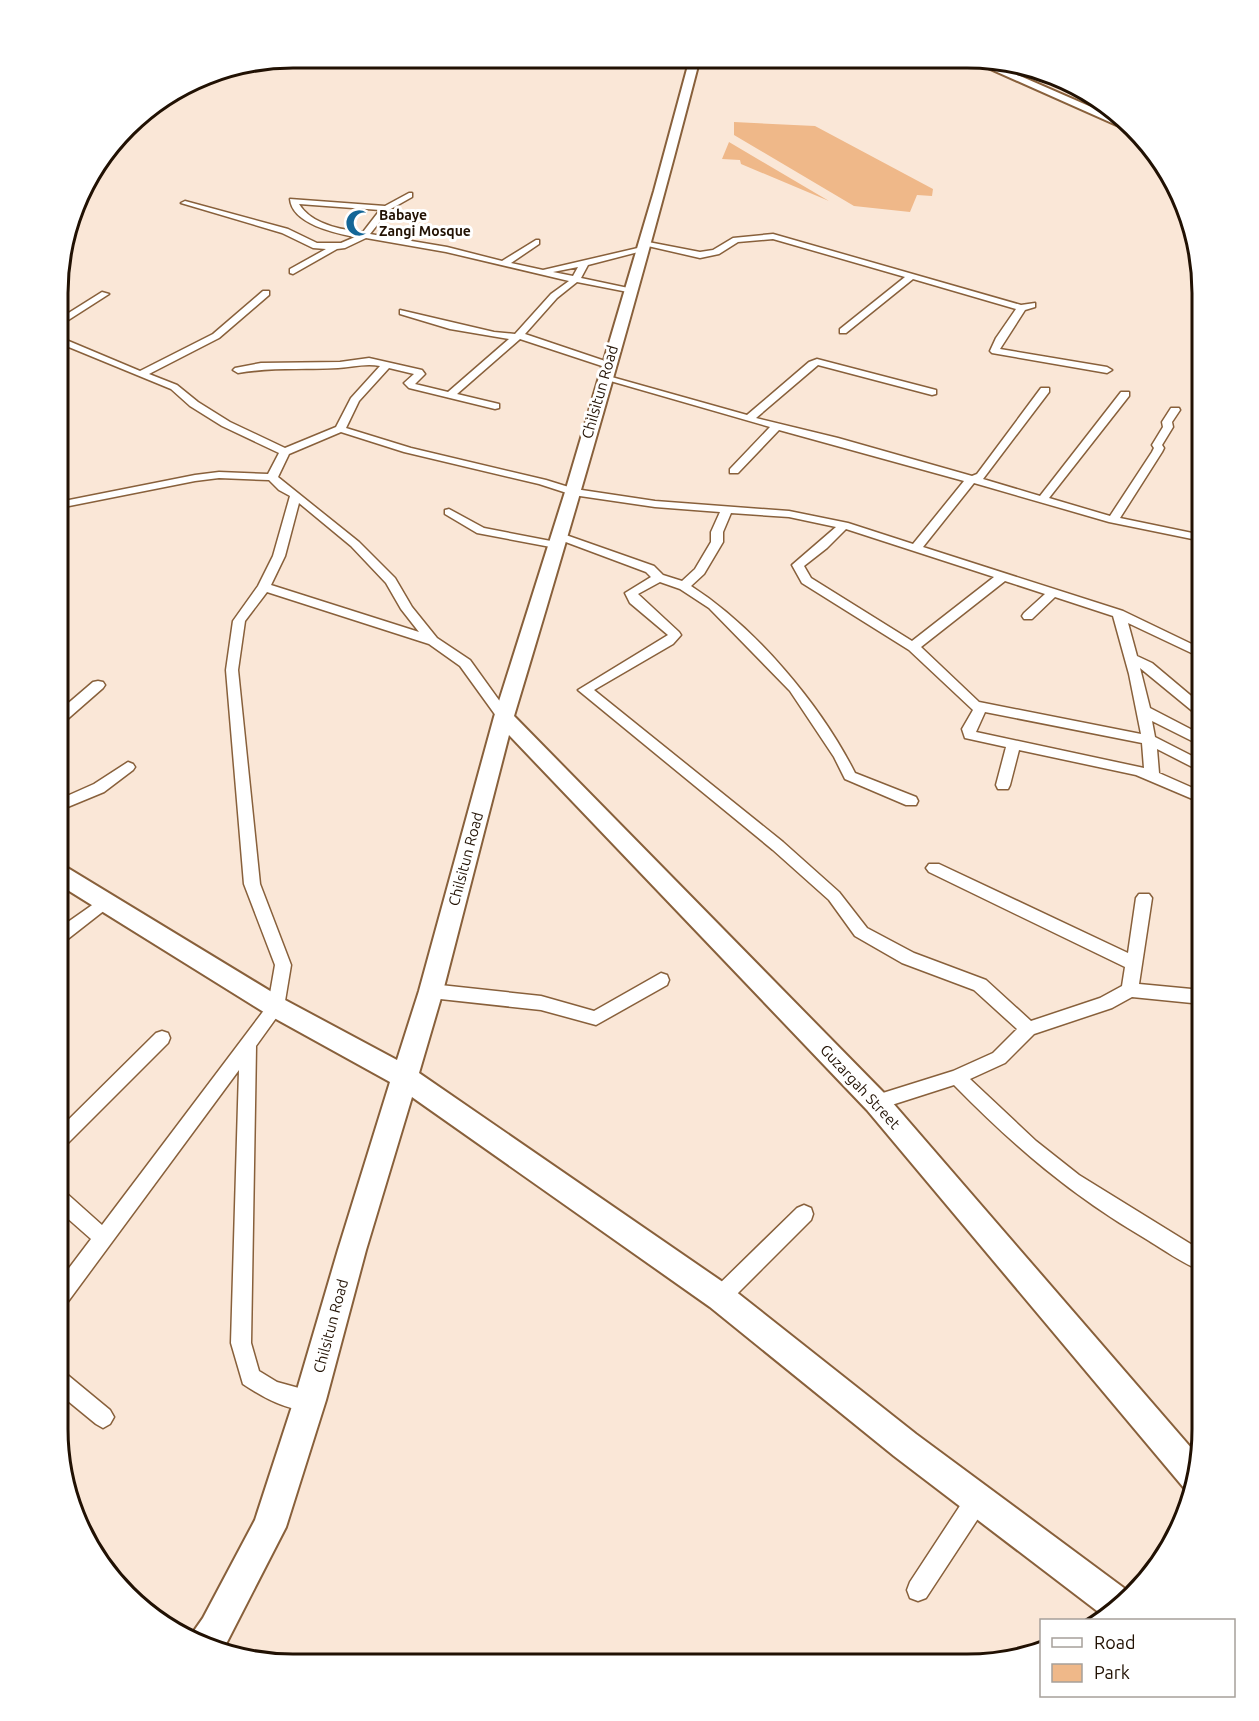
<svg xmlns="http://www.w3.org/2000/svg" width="1259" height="1721" font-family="Ubuntu,sans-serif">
<rect width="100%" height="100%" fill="#fae7d7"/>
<path fill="#efb889" d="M 734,122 L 815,126 L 933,189 L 932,196 L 917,195 L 910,212 L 854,206 L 734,135 Z
M 729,142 L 829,201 L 741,164 L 740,160 L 722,159 Z"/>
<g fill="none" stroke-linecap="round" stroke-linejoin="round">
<defs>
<path id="street" d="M 409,193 L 412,193 L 412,197 L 389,210 L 370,234 L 447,247 L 502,261 L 536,240 L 539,240 L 539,244 L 511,263 L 543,270 L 642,247 L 646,250 L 588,265 L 581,278 L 633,289 L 633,293 L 577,282 L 557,298 L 525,334 L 611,363 L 611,367 L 605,367 L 520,339 L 457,394 L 499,404 L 499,408 L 495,409 L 409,388 L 404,383 L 414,374 L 389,368 L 359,401 L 346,428 L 411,448 L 546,480 L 575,489 L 655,501 L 789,511 L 848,523 L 913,544 L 964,481 L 779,430 L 738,473 L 730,473 L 730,469 L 770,427 L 600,378 L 608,376 L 747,415 L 809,362 L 817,359 L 936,390 L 936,394 L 932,395 L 818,365 L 756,418 L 838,438 L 972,476 L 977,474 L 1041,388 L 1049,388 L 1049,392 L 983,479 L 1040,496 L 1121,392 L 1129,392 L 1129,396 L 1049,498 L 1110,516 L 1152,452 L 1154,448 L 1152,445 L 1163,427 L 1162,422 L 1171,408 L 1179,408 L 1180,410 L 1172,422 L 1173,427 L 1162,445 L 1164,448 L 1162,452 L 1120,518 L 1202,535 L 1202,541 L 1109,522 L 974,483 L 923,547 L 1123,611 L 1202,649 L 1202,658 L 1128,623 L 1137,656 L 1152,663 L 1202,705 L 1202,715 L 1196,714 L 1140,668 L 1150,708 L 1202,735 L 1202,746 L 1152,721 L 1155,737 L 1202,761 L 1202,772 L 1157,749 L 1159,773 L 1202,792 L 1202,803 L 1136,775 L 1019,750 L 1010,785 L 1008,789 L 998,789 L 996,785 L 1006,747 L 965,738 L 962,729 L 973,710 L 909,650 L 802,583 L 792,565 L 836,527 L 789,517 L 731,513 L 723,532 L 723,542 L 704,574 L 691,586 C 755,627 821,705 855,773 L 916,797 L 918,801 L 916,805 L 906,805 L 845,779 L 834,757 L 790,691 L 709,608 L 680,589 L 660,582 L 638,594 L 679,632 L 681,635 L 673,644 L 594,690 L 783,842 L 839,892 L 867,928 L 914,953 L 986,980 L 1031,1021 L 1100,998 L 1122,986 L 1125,967 L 929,872 L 926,868 L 929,864 L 939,864 L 1128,953 L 1136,898 L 1139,894 L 1149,894 L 1152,898 L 1139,984 L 1202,990 L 1202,1004 L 1132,997 L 1112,1008 L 1034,1034 L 1005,1063 L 970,1079 L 1036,1141 L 1079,1175 L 1202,1251 L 1202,1271 C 1182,1263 1164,1250 1146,1239 C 1071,1195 1015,1147 954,1085 L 876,1110 L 870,1107 L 867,1102 L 870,1097 L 953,1071 L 993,1053 L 1017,1029 L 974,990 L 902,963 L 855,936 L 829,900 L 773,850 L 578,690 L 668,635 L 630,603 L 625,593 L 651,577 L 646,572 L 555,538 L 555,534 L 563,534 L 654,566 L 663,575 L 682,581 L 695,569 L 711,542 L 711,532 L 720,512 L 655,507 L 573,495 L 539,484 L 404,452 L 341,432 L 289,454 L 278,477 L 359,542 L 395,578 L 412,607 L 437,638 L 470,660 L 511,717 L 509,720 L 499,720 L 460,666 L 429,644 L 267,592 L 245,621 L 238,670 L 260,884 L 291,965 L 284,1007 L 256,1046 L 251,1343 L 259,1371 L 277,1382 L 317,1393 L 320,1400 L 317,1407 C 295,1417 261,1396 243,1384 L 231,1343 L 239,1070 L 64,1307 L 57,1310 L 57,1284 L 91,1239 L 57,1209 L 57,1189 L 64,1191 L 102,1225 L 268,1005 L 275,965 L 244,884 L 226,670 L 233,621 L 258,586 L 273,556 L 290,496 L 279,490 L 269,480 L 219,478 L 195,481 L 59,508 L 59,502 L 195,475 L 219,472 L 268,474 L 279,453 L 222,426 L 190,406 L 171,389 L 59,343 L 59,337 L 140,371 L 213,334 L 263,291 L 269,291 L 269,295 L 219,338 L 149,374 L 177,385 L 198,402 L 230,422 L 285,448 L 336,427 L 351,398 L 380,366 C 366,363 353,367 338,368 C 304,370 271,367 238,373 L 233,370 L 235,368 L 261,363 L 340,362 L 369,358 L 422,370 L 425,374 L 415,384 L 448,392 L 509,339 L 450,329 L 400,314 L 400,310 L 494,332 L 515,334 L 551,294 L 569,281 L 446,252 L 366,238 L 345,248 L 337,249 L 293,274 L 290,273 L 290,269 L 326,249 L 313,248 L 282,233 L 181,203 L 185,201 L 288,229 L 317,243 L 341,243 L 355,237 C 335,233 292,224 290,199 L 385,206 ZM 299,204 L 380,210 L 363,232 C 341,230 311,224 299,204 ZM 578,267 L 573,276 L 553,272 ZM 299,503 L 351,546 L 386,583 L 401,609 L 419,632 L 271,585 L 285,556 ZM 846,529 L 994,577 L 912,641 L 811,578 L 804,566 L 827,548 ZM 1005,581 L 1045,594 L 1024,613 L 1022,616 L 1024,619 L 1032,619 L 1055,597 L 1113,616 L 1129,674 L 1141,734 L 979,702 L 921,647 ZM 985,712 L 1142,743 L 1144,768 L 976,732 Z
M 773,234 L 1021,305 L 1035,303 L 1035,307 L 1025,310 L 1000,349 L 1107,367 L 1112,370 L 1107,373 L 992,353 L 990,351 L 996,338 L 1016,309 L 913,279 L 846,333 L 840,333 L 840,329 L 905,277 L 773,239 L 738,242 L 719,254 L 700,258 L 639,244 L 643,241 L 700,252 L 713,250 L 733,238 Z
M 102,292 L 109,294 L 59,326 L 59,319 Z
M 449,509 L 484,528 L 556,542 L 562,545 L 556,548 L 477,533 L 445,514 L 445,510 Z
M 98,681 L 103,682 L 105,685 L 103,688 L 63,723 L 58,724 L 58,712 L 93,682 Z
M 128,762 L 133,764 L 135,767 L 133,770 L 104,792 L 58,811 L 58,800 L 94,784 Z
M 105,896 L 110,898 L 113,902 L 110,906 L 64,942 L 58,944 L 58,929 Z
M 661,973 L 667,975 L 669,980 L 667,985 L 596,1025 L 541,1010 L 431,998 L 425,996 L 423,991 L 425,986 L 431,984 L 541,996 L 594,1011 Z
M 162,1031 L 168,1033 L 170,1038 L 168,1043 L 64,1147 L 57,1149 L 58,1130 L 156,1033 Z
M 804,1205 L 811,1208 L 813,1214 L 811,1220 L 727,1304 L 720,1307 L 713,1304 L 710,1297 L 713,1290 L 797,1208 Z
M 57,1369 L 64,1372 L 110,1410 L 114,1417 L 110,1424 L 103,1428 L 96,1424 L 57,1392 Z
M 977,1489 L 985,1492 L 988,1500 L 985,1508 L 926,1598 L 918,1601 L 910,1598 L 907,1590 L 910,1582 L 969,1492 Z"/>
<path id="secondary" d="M 690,58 L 700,58 C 643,279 580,497 514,716 L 885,1094 L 1199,1457 L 1192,1492 L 1184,1488 L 867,1110 L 509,735 L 443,991 L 419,1073 L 730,1287 L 916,1434 L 1132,1594 L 1122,1606 L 1105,1617 L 894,1456 L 710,1307 L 412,1097 L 366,1250 L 326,1400 L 286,1527 L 227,1642 L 221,1651 L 203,1646 L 189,1638 L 203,1618 L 255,1520 L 294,1400 L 338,1250 L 390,1082 L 267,1014 L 58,884 L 58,864 L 66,867 L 285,1000 L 397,1060 L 419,991 L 494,717 L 565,492 L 654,191 Z
M 968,59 L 981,59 L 1121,120 L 1128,127 L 1121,127 Z
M 1039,70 L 1057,75 L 1074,85 L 1067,85 L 1040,73 Z"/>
</defs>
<use href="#street" stroke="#88603b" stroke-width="3"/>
<use href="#secondary" stroke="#88603b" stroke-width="4"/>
<use href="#street" fill="#fff" fill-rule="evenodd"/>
<use href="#secondary" fill="#fff" fill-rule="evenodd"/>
</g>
<defs>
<symbol id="mosque-bare" viewBox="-9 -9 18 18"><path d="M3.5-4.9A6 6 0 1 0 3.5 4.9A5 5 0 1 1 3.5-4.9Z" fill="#146697" stroke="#fff" stroke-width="2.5" paint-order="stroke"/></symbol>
</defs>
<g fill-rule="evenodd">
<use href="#mosque-bare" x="340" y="204" width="38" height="38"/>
</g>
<g text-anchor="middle" stroke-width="6" stroke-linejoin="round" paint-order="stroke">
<g font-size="14" font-weight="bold" fill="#211103" stroke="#fff" text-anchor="start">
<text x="379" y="220">Babaye<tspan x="379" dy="16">Zangi Mosque</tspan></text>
</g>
<g font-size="15" fill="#211103" stroke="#fff">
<text transform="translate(600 392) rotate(-74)" y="5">Chilsitun Road</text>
<text transform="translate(466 859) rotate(-75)" y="5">Chilsitun Road</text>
<text transform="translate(860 1087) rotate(47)" y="5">Guzargah Street</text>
<text transform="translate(331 1326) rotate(-75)" y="5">Chilsitun Road</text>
</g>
</g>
<path d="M0 0H1259V1721H0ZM293 68H967A225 225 0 0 1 1192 293V1429A225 225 0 0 1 967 1654H293A225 225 0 0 1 68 1429V293A225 225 0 0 1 293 68Z" fill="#fff" fill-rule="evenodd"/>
<path fill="none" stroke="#211103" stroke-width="3" d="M293 68H967A225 225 0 0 1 1192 293V1429A225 225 0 0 1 967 1654H293A225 225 0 0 1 68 1429V293A225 225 0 0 1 293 68Z"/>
<rect x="1040" y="1619" width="195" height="78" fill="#ffffff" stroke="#a6a09a" stroke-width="1.5"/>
<rect x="1052" y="1638" width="30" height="9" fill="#ffffff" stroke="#a6a09a" stroke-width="1.5"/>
<text x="1094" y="1649" font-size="18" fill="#211103">Road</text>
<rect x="1052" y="1664" width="30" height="18" fill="#efb889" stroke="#a6a09a" stroke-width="1.5"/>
<text x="1094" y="1679" font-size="18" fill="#211103">Park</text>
</svg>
